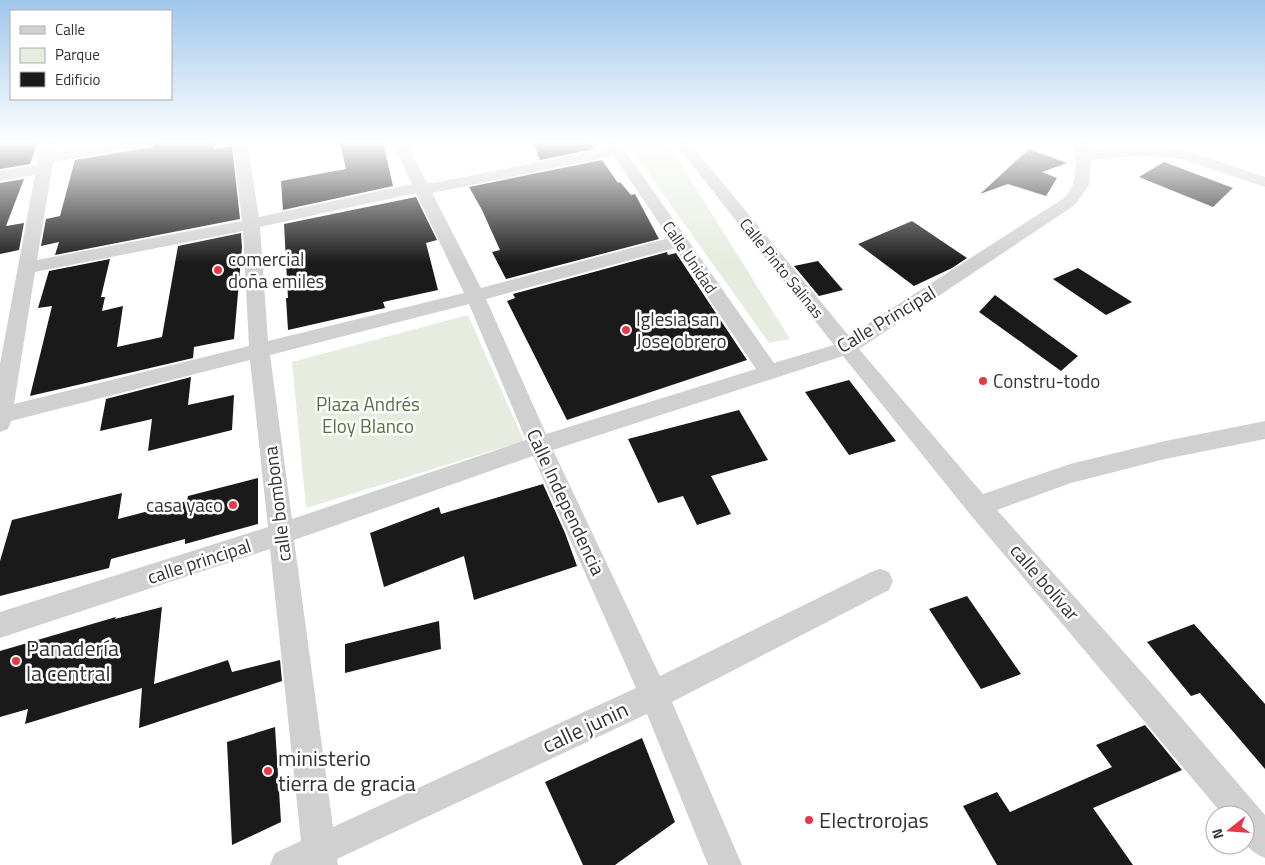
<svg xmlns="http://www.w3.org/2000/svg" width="1265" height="865" font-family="'Titillium Web',sans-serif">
<rect width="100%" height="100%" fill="#fff"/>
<path fill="#e6ecdf" d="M 626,142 L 667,142 L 790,339 L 769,343 Z
M 468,315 L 524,441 L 306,508 L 292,362 Z"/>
<path fill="#1a1a1a" d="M 0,142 L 38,142 L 30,164 L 0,169 Z
M 156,142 L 214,142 L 214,149 L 232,146 L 240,219 L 55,255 L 59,242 L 41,246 L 46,219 L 60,216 L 75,160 L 152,147 Z
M 340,142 L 383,142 L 393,186 L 283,210 L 281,181 L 346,169 Z
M 533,142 L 590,142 L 594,149 L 540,160 Z
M 1029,149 L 1067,163 L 1042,172 L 1057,178 L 1046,196 L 1008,184 L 980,194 Z
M 602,160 L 618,183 L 620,182 L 631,195 L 635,194 L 659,239 L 506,279 L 492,252 L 500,250 L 482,210 L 469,187 Z
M 1164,162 L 1233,188 L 1213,207 L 1139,177 Z
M 24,179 L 6,226 L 24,223 L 19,250 L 0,254 L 0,183 Z
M 416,197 L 437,240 L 426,243 L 438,290 L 383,302 L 385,308 L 288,330 L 286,298 L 288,298 L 284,224 Z
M 912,221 L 967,258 L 952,268 L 914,286 L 858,244 Z
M 241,233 L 242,247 L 234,339 L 194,347 L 193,358 L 30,396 L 52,306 L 38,308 L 49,271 L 110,259 L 101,297 L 105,297 L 102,311 L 123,306 L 117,347 L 162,337 L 178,246 Z
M 667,252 L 668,255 L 676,253 L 747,360 L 567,420 L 507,301 L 515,298 L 513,294 Z
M 818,261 L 843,290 L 819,296 L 794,266 Z
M 1078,268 L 1132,302 L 1106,315 L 1053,279 Z
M 995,295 L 1078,356 L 1061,371 L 979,312 Z
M 191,377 L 188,405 L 234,395 L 232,430 L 148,451 L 152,419 L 100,431 L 106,399 Z
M 849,380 L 896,441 L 849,455 L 805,392 Z
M 739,410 L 768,460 L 711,476 L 731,514 L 697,525 L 683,496 L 658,503 L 628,439 Z
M 258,478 L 258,524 L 185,544 L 185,539 L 111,559 L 109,568 L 0,596 L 0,561 L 12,520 L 122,493 L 118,519 L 187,501 L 188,496 Z
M 543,484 L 565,533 L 577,566 L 474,600 L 464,556 L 384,587 L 370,533 L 439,507 L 441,514 Z
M 967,596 L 1021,674 L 981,689 L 929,609 Z
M 162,607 L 154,684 L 228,660 L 232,672 L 280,660 L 282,681 L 139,728 L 142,688 L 25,724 L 28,709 L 0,717 L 0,651 L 116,617 L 115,619 Z
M 439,621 L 441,649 L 345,673 L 345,644 Z
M 1194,624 L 1265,704 L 1265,769 L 1200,693 L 1191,696 L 1147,642 Z
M 1145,725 L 1182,770 L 1093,808 L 1133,865 L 997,865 L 963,806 L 997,792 L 1010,812 L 1112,767 L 1096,745 Z
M 275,727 L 281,822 L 232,845 L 227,742 Z
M 642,738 L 675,822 L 615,865 L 583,865 L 545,782 Z"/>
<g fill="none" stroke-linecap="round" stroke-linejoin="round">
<path fill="#d0d0d0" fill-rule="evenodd" d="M 42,142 L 56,142 L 55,153 L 121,142 L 154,142 L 152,145 L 147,146 L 53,162 L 37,260 L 242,221 L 233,142 L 247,142 L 259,217 L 412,184 L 392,142 L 406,142 L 427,183 L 433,183 L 609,148 L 605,142 L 619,142 L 774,363 L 834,345 L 674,142 L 689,142 L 849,336 L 1064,198 C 1079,184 1076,161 1074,142 L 1088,142 L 1090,151 L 1135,146 L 1165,147 L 1196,154 L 1265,177 L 1265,187 L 1185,160 L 1165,157 L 1135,156 L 1091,160 L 1089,185 L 1075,205 L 859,349 L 983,494 L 1070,464 L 1165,441 L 1265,421 L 1265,439 L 1165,459 L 1071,483 L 997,510 L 1155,687 L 1265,815 L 1265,858 C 1241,848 1245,838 1245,815 L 1223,815 L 969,513 L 843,356 L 553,450 L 660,676 L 871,572 L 880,569 L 889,572 L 893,581 L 889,590 L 672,702 L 742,865 L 708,865 L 647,714 L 337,859 L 338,865 L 270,865 L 275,853 L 301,841 L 270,549 L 0,638 L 0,612 L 268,527 L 250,360 L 11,421 L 8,429 L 0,432 L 0,364 L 35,175 L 0,181 L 0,171 L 37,165 ZM 614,156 L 669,238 L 481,288 L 432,193 ZM 416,193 L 464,293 L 268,341 L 260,227 ZM 243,231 L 249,346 L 14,404 L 35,272 ZM 675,248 L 756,369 L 546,434 L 486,299 ZM 469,304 L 526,440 L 292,519 L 270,355 ZM 533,456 L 636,688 L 333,827 L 294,540 Z"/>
</g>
<linearGradient id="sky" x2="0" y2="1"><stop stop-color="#9ec6ea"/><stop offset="0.54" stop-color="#fff"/><stop offset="1" stop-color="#fff" stop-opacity="0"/></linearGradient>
<rect width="1265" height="263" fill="url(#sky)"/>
<g fill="#e63946" stroke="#fff" stroke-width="2">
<circle cx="218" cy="270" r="5"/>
<circle cx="626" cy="330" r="5"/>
<circle cx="983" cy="381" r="5"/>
<circle cx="233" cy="505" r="5"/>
<circle cx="16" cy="661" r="5"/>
<circle cx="268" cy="771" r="5"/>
<circle cx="809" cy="820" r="5"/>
</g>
<g text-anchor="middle" stroke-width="5" stroke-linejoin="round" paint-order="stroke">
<g font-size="16" fill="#333" stroke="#fff">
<text transform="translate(690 257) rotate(56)" y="6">Calle Unidad</text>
<text transform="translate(782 268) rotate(51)" y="6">Calle Pinto Salinas</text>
</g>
<g font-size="19" fill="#333" stroke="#fff" text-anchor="start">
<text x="228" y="266">comercial<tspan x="228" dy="22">doña emiles</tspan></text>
<text x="636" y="326">Iglesia san<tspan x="636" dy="22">Jose obrero</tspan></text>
<text x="993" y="388">Constru-todo</text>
<text x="223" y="512" text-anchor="end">casa yaco</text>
</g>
<g font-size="19" fill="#333" stroke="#fff">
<text transform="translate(886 319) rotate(-31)" y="7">Calle Principal</text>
<text transform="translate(566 502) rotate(65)" y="7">Calle Independencia</text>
<text transform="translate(277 504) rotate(-97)" y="7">calle bombona</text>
<text transform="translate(199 561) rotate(-18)" y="7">calle principal</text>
<text transform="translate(1045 582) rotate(49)" y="7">calle bolívar</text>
</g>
<g font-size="19" fill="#56703f" stroke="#fff">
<text x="368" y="411">Plaza Andrés<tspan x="368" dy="22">Eloy Blanco</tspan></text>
</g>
<g font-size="22" fill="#333" stroke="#fff" text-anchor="start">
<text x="26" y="656">Panadería<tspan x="26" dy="25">la central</tspan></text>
<text x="278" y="766">ministerio<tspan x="278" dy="25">tierra de gracia</tspan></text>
<text x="819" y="828">Electrorojas</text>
</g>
<g font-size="22" fill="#333" stroke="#fff">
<text transform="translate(585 727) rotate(-25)" y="8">calle junin</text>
</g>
</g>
<rect x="10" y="10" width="162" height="90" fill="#ffffff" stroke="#adadad"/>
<rect x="20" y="26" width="25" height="8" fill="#d0d0d0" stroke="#adadad"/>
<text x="55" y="35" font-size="15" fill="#333333">Calle</text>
<rect x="20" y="48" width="25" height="15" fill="#e6ecdf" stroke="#adadad"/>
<text x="55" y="60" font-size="15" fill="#333333">Parque</text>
<rect x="20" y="72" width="25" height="15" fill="#1a1a1a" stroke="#adadad"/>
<text x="55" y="85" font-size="15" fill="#333333">Edificio</text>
<g transform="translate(1230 830) rotate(253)"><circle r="24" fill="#ffffff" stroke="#adadad"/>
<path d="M0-4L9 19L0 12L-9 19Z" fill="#e63946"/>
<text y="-8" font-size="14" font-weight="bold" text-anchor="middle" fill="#333333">N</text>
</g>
</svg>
